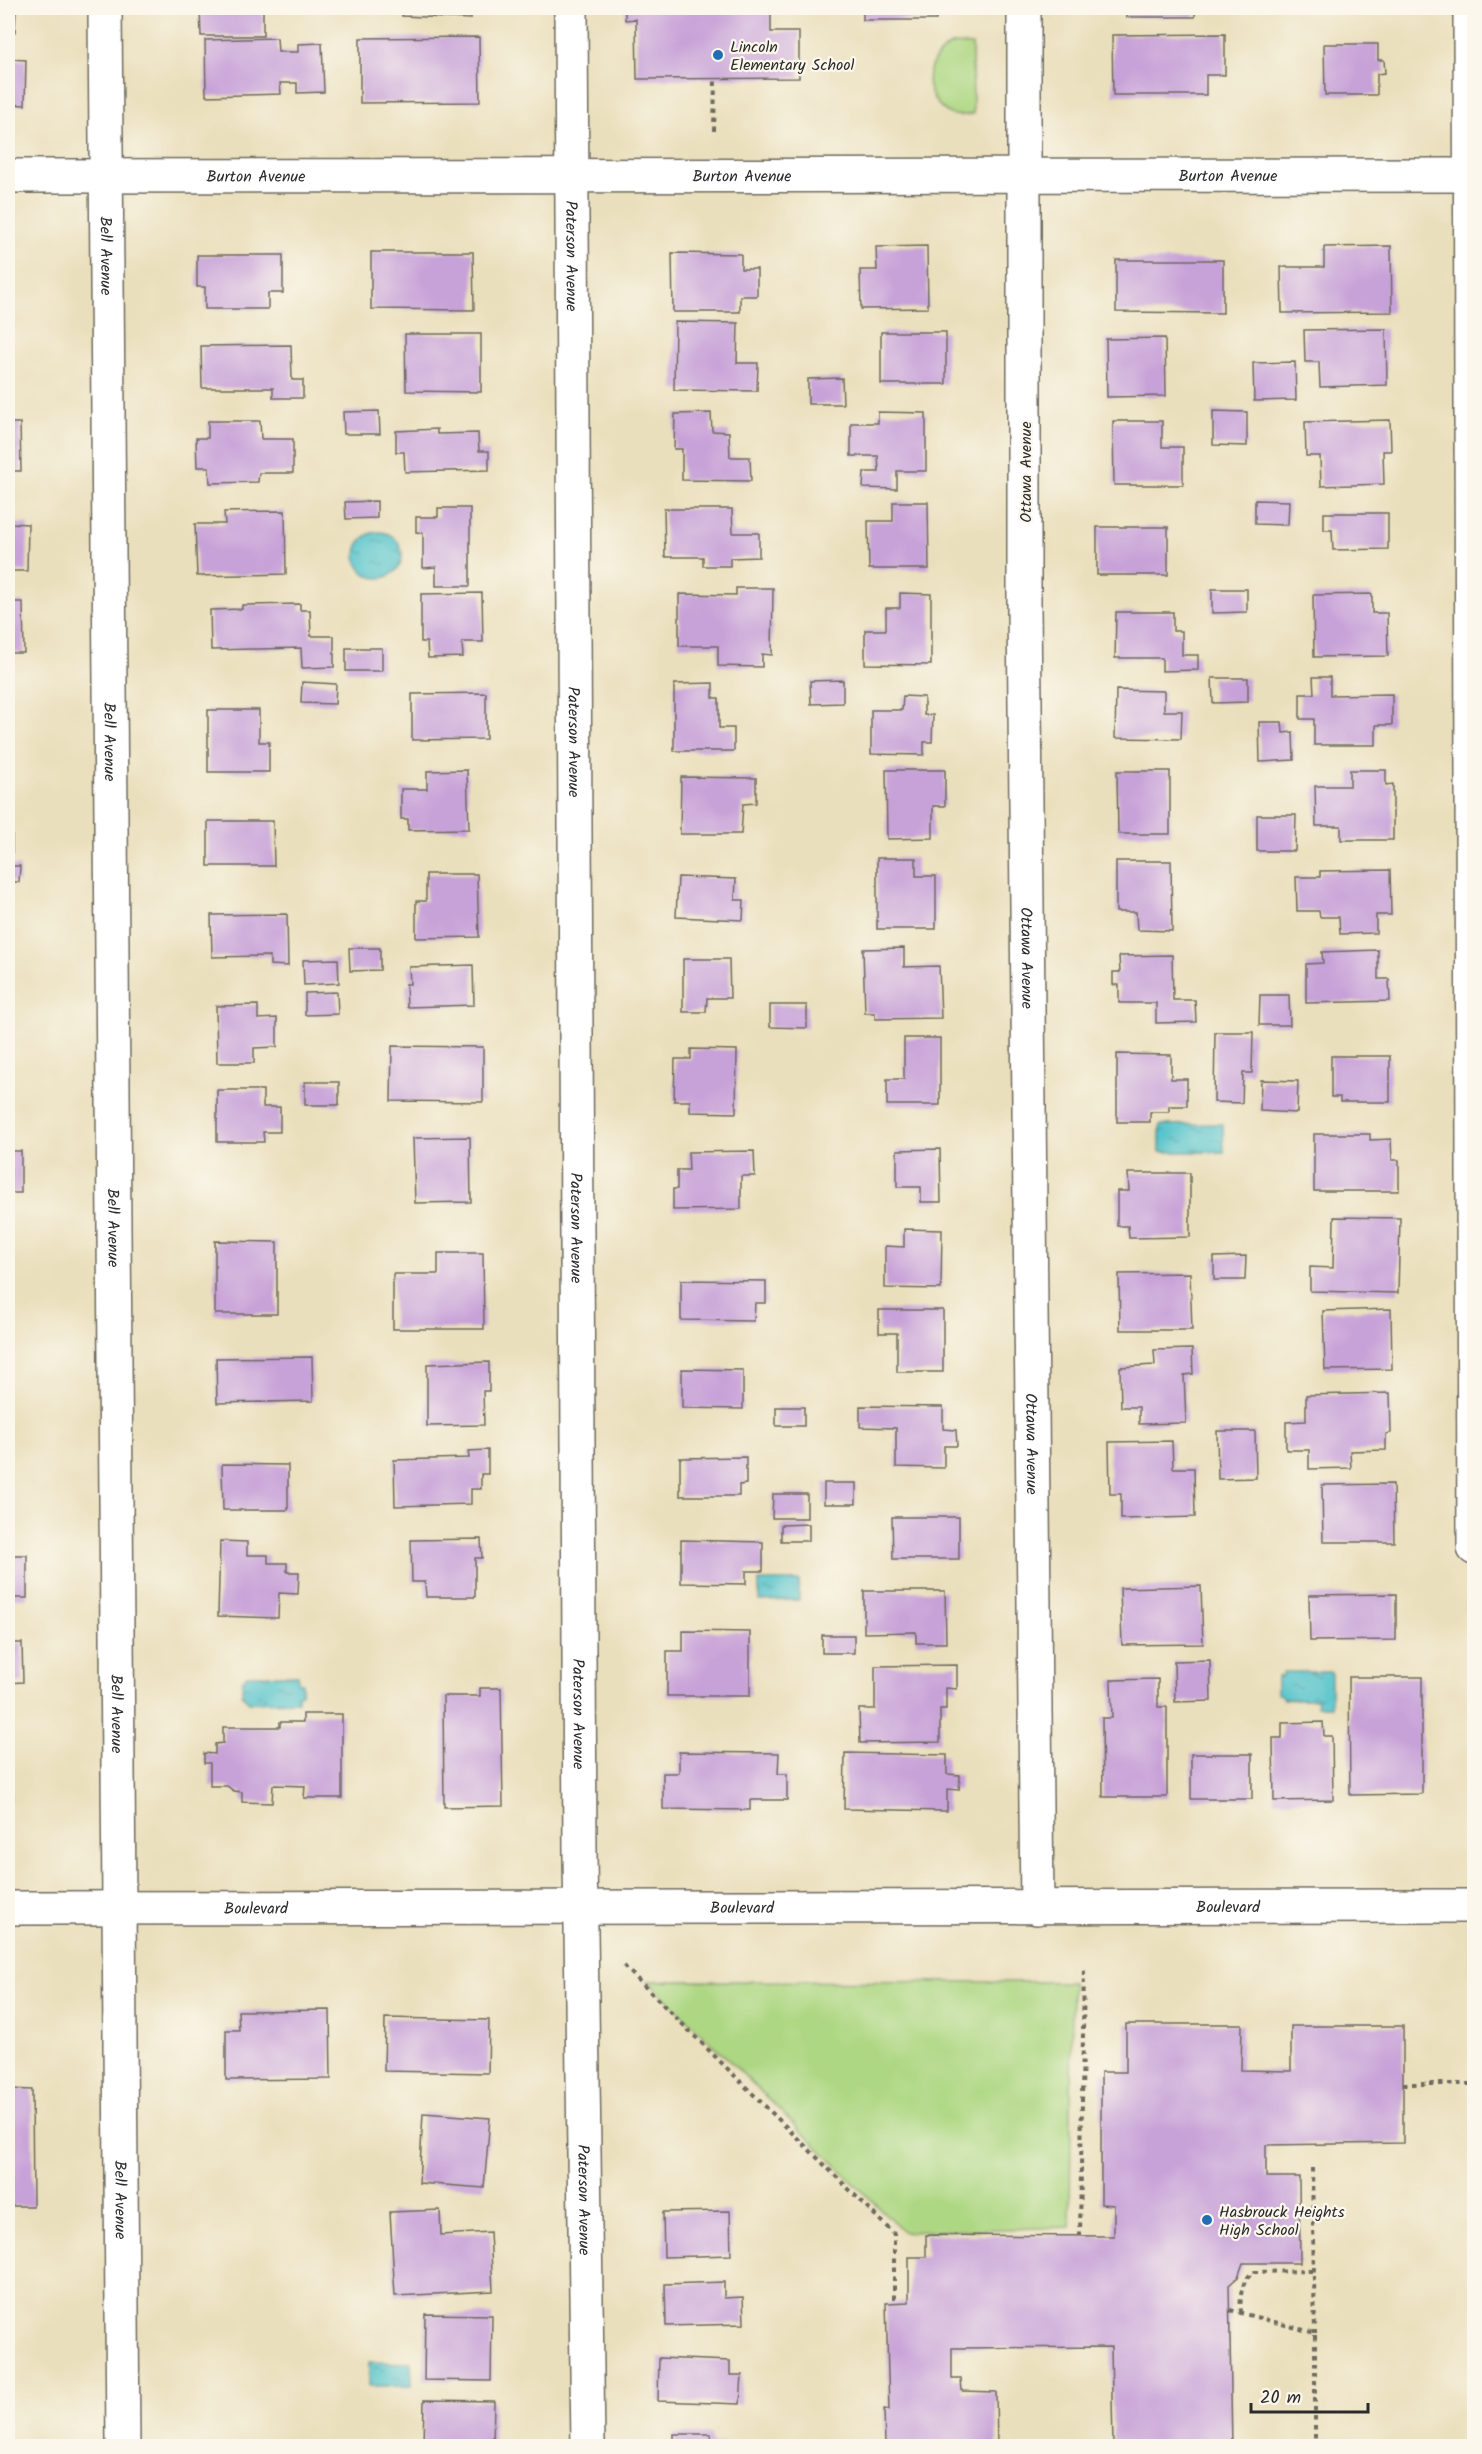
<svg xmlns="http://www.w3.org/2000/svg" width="1482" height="2454" font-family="Kalam,sans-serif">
<defs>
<pattern id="water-ripples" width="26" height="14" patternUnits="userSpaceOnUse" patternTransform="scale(1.5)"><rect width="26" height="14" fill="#56c4cb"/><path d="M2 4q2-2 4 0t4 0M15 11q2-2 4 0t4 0" fill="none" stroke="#479fa5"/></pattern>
</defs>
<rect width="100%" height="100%" fill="#fbf7ec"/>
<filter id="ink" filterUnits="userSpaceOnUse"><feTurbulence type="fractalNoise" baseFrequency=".0167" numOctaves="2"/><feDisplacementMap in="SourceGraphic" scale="12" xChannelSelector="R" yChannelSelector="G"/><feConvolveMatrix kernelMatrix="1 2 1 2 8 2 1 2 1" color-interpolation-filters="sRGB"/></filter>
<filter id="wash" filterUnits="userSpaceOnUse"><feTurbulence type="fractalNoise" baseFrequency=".008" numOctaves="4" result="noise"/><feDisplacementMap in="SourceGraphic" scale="24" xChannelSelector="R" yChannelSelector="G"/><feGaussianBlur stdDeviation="1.35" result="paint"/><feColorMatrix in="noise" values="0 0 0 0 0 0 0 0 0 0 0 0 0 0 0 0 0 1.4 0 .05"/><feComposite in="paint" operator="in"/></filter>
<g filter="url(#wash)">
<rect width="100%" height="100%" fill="#eadfbc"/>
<path fill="#add782" stroke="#6c8156" stroke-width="1.5" d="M 953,44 L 972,45 L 973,114 C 967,115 959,116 953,115 C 948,114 941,108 938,104 C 919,83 930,56 953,44 Z
M 648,1981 L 1072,1982 L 1070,2227 L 904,2232 Z"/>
<path fill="url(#water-ripples)" stroke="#40787b" stroke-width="1.5" d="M356 555a23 23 0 1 1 46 0a23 23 0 1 1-46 0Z
M 1223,1124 L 1224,1152 L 1160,1152 L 1160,1125 Z
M 759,1581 L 799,1581 L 799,1600 L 759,1601 Z
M 1283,1672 L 1331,1672 L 1331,1706 L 1317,1706 L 1317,1699 L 1283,1699 L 1282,1695 L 1277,1694 L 1277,1677 L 1282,1676 Z
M 247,1675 L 298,1675 L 298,1683 L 302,1683 L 302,1693 L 298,1694 L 298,1701 L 249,1702 L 242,1695 L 242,1681 Z
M 369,2362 L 411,2363 L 412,2386 L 369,2386 Z"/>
<g id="blocks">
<path fill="#c7a2d8" d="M 8,8 L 16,8 L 15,32 L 8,32 Z
M 200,8 L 263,8 L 263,36 L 201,36 Z
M 402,8 L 471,8 L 471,19 L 402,16 Z
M 625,8 L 771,8 L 771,32 L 799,32 L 799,78 L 637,79 L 636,19 L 625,20 Z
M 863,8 L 936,8 L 936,20 L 863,20 Z
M 1126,8 L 1195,8 L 1195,17 L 1126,17 Z
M 1225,34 L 1225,75 L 1206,75 L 1206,95 L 1113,95 L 1112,35 Z
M 479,37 L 480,102 L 360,103 L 360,38 Z
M 277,38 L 278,52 L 298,52 L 298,44 L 322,43 L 324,92 L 297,93 L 297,83 L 280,83 L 281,94 L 206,96 L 205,40 Z
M 8,43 L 11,43 L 11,59 L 26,60 L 25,105 L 8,104 Z
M 1324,44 L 1378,44 L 1378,60 L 1384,60 L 1385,73 L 1377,74 L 1377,95 L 1325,95 Z
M 927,246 L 928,308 L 861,309 L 860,270 L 877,270 L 876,247 Z
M 1391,246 L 1392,312 L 1282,313 L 1281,267 L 1324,267 L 1324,247 Z
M 371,252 L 473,252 L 474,310 L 371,309 Z
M 672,253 L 741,254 L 741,269 L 757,269 L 757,296 L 740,296 L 740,312 L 673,312 Z
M 197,255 L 283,255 L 283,293 L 268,293 L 268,309 L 205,309 L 205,287 L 197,287 Z
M 1116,260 L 1223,260 L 1223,313 L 1116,312 Z
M 675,322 L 738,323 L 737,363 L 758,363 L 757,391 L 674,390 Z
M 1386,329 L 1387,385 L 1320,387 L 1319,362 L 1305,362 L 1304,330 Z
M 881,332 L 946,332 L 946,384 L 881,384 Z
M 405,334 L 481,334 L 481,392 L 406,391 Z
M 1165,338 L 1166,396 L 1107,397 L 1106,339 Z
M 8,343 L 11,344 L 12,401 L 8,401 Z
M 291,345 L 292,380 L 303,380 L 303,398 L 273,398 L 273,388 L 202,388 L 201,346 Z
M 1295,362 L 1296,400 L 1254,401 L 1253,363 Z
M 842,378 L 843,404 L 808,404 L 808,379 Z
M 379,411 L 380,434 L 344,434 L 343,412 Z
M 1213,411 L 1247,412 L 1247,446 L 1213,445 Z
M 878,412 L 926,413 L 926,471 L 897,471 L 897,489 L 863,488 L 864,472 L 879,472 L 878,456 L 851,456 L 851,423 L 878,423 Z
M 711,413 L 712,431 L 729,432 L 730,457 L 750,457 L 751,481 L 682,480 L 682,449 L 674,449 L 675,414 Z
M 1390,420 L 1391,451 L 1383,451 L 1384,484 L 1321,486 L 1320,456 L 1306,456 L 1305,422 Z
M 208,421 L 260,421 L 261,439 L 293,439 L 293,473 L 259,473 L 258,482 L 210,483 L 209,467 L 197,467 L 196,438 L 208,438 Z
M 1113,421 L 1162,421 L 1162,447 L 1183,447 L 1183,485 L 1114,485 Z
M 8,423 L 20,423 L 21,471 L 8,471 Z
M 437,429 L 437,434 L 478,433 L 479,451 L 489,451 L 489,470 L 405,472 L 404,452 L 396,452 L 396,431 Z
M 1255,500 L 1289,501 L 1288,525 L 1255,524 Z
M 377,501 L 377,518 L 346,519 L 345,502 Z
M 893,502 L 928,502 L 929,569 L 869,569 L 868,521 L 893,521 Z
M 438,508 L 470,508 L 470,586 L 436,586 L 436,567 L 423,568 L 423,533 L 416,532 L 416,517 L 438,517 Z
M 664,509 L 732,509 L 733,533 L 759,533 L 759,557 L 730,558 L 730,566 L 703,566 L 703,557 L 665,557 Z
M 285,511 L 286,574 L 197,576 L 195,524 L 225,524 L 224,512 Z
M 1324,513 L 1388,513 L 1388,549 L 1333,550 L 1332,530 L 1324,530 Z
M 8,523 L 28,524 L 27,571 L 8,571 Z
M 1097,527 L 1168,527 L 1168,575 L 1097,575 Z
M 736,588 L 773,588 L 772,655 L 762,654 L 762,667 L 718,666 L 718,646 L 679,646 L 679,594 L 736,595 Z
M 1212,589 L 1247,589 L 1247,612 L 1212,613 Z
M 482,593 L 483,642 L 462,642 L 463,657 L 428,658 L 427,642 L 421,642 L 421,594 Z
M 900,593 L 931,594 L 931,665 L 865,664 L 865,630 L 886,630 L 886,608 L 900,608 Z
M 1372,594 L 1372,613 L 1387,613 L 1388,656 L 1314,657 L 1313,595 Z
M 8,602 L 23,602 L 24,653 L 8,653 Z
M 300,604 L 300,610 L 310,610 L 311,636 L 334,636 L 334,667 L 302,668 L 301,648 L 211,650 L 210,610 L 242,609 L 242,605 Z
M 1116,612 L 1173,612 L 1173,631 L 1182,631 L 1182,655 L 1198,655 L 1198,670 L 1162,671 L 1162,658 L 1115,658 Z
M 346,648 L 382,648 L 382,671 L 346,671 Z
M 1313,677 L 1330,677 L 1330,695 L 1392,694 L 1392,725 L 1376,725 L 1376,745 L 1314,745 L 1314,719 L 1300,719 L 1300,694 L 1314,694 Z
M 1212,678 L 1248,678 L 1248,702 L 1213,703 Z
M 843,680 L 843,703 L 811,704 L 810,681 Z
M 302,682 L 336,684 L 335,704 L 301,703 Z
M 713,683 L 713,698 L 719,698 L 719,728 L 734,728 L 734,751 L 674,751 L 674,684 Z
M 1116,690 L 1164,691 L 1164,711 L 1182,711 L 1181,739 L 1115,738 Z
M 486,693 L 486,739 L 412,740 L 412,694 Z
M 903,696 L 924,697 L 924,715 L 933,715 L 932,742 L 924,742 L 924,755 L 871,754 L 871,710 L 902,710 Z
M 208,710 L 259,710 L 259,742 L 269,742 L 269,772 L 208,772 Z
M 1259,722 L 1282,722 L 1283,733 L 1293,732 L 1294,760 L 1260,762 Z
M 8,748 L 10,748 L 10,780 L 8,780 Z
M 467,770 L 469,829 L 408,830 L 408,819 L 401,819 L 401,789 L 427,789 L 427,771 Z
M 886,770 L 945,770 L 945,806 L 933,806 L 933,838 L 887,839 Z
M 1350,770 L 1386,770 L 1386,785 L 1393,784 L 1393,840 L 1341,840 L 1341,826 L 1316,826 L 1315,786 L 1350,786 Z
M 1117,771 L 1170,771 L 1170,834 L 1118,834 Z
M 681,777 L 756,778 L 756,803 L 743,804 L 741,834 L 680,834 Z
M 1257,815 L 1296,815 L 1295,851 L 1257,851 Z
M 208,821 L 273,821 L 274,866 L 208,866 Z
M 8,824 L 12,824 L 12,866 L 20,866 L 19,882 L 10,882 L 9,889 L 8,889 Z
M 877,858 L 916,858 L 916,876 L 936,876 L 936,929 L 877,929 Z
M 1116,861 L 1171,861 L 1172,931 L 1137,930 L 1136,912 L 1116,912 Z
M 1390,870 L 1391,915 L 1376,915 L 1376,933 L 1340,934 L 1339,917 L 1320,917 L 1319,911 L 1297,911 L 1296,877 L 1320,877 L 1320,871 Z
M 426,874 L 477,874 L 479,937 L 416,938 L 416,901 L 426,901 Z
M 678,877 L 736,879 L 735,900 L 744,900 L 743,920 L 676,917 Z
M 287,914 L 288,966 L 270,965 L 270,956 L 212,957 L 211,915 Z
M 349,948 L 380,948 L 380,970 L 350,971 Z
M 904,948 L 904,967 L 939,966 L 941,1018 L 875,1019 L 875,1013 L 865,1013 L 863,949 Z
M 1378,950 L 1378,979 L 1389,979 L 1390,1001 L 1306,1003 L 1306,964 L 1323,963 L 1322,952 Z
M 1172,955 L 1173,1000 L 1195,1000 L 1196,1022 L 1156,1023 L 1156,1003 L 1119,1003 L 1119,985 L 1113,985 L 1113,972 L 1120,972 L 1119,956 Z
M 338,959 L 339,983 L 304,985 L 303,960 Z
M 683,959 L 729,959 L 730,998 L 707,998 L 706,1012 L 683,1012 Z
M 473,965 L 474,1005 L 407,1007 L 406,984 L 410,984 L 409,967 Z
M 337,992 L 338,1014 L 305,1015 L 305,993 Z
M 1260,995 L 1289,995 L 1290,1025 L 1259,1025 Z
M 258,1005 L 258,1019 L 277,1018 L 277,1047 L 254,1048 L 254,1063 L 217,1063 L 216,1006 Z
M 770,1005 L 807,1005 L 807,1028 L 770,1027 Z
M 1215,1032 L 1253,1032 L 1252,1073 L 1243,1073 L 1242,1103 L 1214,1102 Z
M 904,1038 L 940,1038 L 940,1105 L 887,1105 L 887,1079 L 904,1079 Z
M 392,1046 L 483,1047 L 483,1102 L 391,1101 Z
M 691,1049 L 737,1050 L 736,1113 L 690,1112 L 690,1101 L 674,1101 L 675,1059 L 691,1059 Z
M 1117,1054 L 1171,1055 L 1171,1079 L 1187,1079 L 1187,1106 L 1169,1106 L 1169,1112 L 1150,1112 L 1150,1122 L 1117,1122 Z
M 1331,1056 L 1390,1056 L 1390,1102 L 1340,1102 L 1340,1097 L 1331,1097 Z
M 1261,1080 L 1298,1081 L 1297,1113 L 1260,1111 Z
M 305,1082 L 339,1082 L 339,1105 L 305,1105 Z
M 217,1090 L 263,1090 L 263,1107 L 280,1107 L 280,1132 L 263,1132 L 264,1142 L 217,1142 Z
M 1314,1134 L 1370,1134 L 1370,1140 L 1391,1139 L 1392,1160 L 1399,1160 L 1399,1191 L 1314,1191 Z
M 470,1137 L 471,1202 L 415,1203 L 413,1138 Z
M 940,1149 L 941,1202 L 921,1202 L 921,1187 L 897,1187 L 897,1150 Z
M 8,1151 L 21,1151 L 21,1193 L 8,1193 Z
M 754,1151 L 755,1176 L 741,1176 L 741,1209 L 673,1210 L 673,1189 L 677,1189 L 677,1170 L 689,1170 L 688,1152 Z
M 1128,1173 L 1190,1173 L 1190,1237 L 1129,1238 L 1128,1226 L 1117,1226 L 1117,1191 L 1129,1191 Z
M 1334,1217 L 1400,1218 L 1398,1293 L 1310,1291 L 1310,1267 L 1333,1268 Z
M 904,1229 L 942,1230 L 941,1289 L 885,1288 L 885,1246 L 904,1247 Z
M 215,1241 L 277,1242 L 277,1314 L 215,1314 Z
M 438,1253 L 483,1253 L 484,1329 L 393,1329 L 393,1274 L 438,1274 Z
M 1246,1256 L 1245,1280 L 1214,1280 L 1214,1257 Z
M 1190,1273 L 1192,1330 L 1120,1330 L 1119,1274 Z
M 681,1280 L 766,1281 L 766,1303 L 755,1303 L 754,1321 L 681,1320 Z
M 1391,1309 L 1392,1369 L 1325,1370 L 1323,1311 Z
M 879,1310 L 943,1310 L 943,1372 L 897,1372 L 897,1333 L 879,1333 Z
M 1192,1349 L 1193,1374 L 1184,1375 L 1186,1423 L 1139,1424 L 1139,1407 L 1121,1407 L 1120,1367 L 1155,1365 L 1154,1350 Z
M 312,1357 L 313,1401 L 217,1403 L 216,1358 Z
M 489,1362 L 489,1391 L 483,1391 L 484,1425 L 427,1426 L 427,1364 Z
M 682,1369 L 743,1370 L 743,1409 L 682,1408 Z
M 1390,1393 L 1391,1433 L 1386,1434 L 1386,1450 L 1350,1451 L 1351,1468 L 1309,1469 L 1309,1450 L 1286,1450 L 1286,1422 L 1306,1421 L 1306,1395 Z
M 860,1406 L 943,1407 L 943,1429 L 956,1430 L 957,1446 L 944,1446 L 944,1468 L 896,1467 L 896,1428 L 860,1427 Z
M 776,1407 L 804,1407 L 804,1426 L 776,1426 Z
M 1217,1431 L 1255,1431 L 1256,1478 L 1218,1479 Z
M 1172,1441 L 1173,1468 L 1194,1468 L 1195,1517 L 1121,1519 L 1121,1494 L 1110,1494 L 1109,1442 Z
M 488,1450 L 488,1474 L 481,1474 L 481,1489 L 471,1489 L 471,1504 L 395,1506 L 394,1460 L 469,1458 L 468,1451 Z
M 746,1457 L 746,1484 L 739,1485 L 739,1496 L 680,1496 L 680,1458 Z
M 222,1464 L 288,1465 L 288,1510 L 223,1510 Z
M 824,1483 L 856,1483 L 856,1504 L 824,1504 Z
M 1393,1484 L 1394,1542 L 1323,1542 L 1322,1485 Z
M 773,1494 L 807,1494 L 807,1518 L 772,1518 Z
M 892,1517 L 959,1517 L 959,1559 L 893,1559 Z
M 809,1524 L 809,1541 L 781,1541 L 781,1525 Z
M 481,1539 L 482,1558 L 475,1558 L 475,1597 L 426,1597 L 425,1582 L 412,1582 L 411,1540 Z
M 681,1540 L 763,1542 L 763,1571 L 746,1571 L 746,1584 L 681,1583 Z
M 220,1541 L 247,1542 L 247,1555 L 268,1555 L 268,1563 L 287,1563 L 287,1572 L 299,1572 L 298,1594 L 279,1593 L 278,1618 L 218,1616 Z
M 8,1555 L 27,1555 L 27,1598 L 8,1598 Z
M 1201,1586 L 1203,1644 L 1122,1645 L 1120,1588 Z
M 864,1591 L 945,1591 L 946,1643 L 916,1643 L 916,1632 L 864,1633 Z
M 1396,1594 L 1396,1640 L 1310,1641 L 1309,1595 Z
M 683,1631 L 750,1632 L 750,1696 L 667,1696 L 667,1651 L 683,1651 Z
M 822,1635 L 854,1635 L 854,1653 L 822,1653 Z
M 8,1643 L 22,1643 L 23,1682 L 8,1683 Z
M 1210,1660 L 1211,1701 L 1175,1702 L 1174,1661 Z
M 957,1665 L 957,1689 L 946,1688 L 946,1709 L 940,1709 L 940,1742 L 860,1743 L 859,1709 L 875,1709 L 875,1666 Z
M 1349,1677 L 1422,1677 L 1422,1794 L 1350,1795 Z
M 1158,1679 L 1158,1707 L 1167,1707 L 1167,1797 L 1103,1797 L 1102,1718 L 1112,1718 L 1111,1680 Z
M 480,1688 L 501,1688 L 503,1806 L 444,1807 L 443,1696 L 480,1696 Z
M 303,1714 L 342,1714 L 342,1798 L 304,1798 L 305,1786 L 273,1785 L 272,1803 L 242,1802 L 242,1792 L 234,1791 L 227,1786 L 210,1786 L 210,1763 L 204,1763 L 204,1753 L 215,1754 L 215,1744 L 223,1743 L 223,1727 L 280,1727 L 280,1722 L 303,1722 Z
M 1323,1722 L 1324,1736 L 1332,1736 L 1333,1800 L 1274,1801 L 1273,1738 L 1282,1738 L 1282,1723 Z
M 8,1735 L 9,1735 L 11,1800 L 8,1800 Z
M 679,1752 L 779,1753 L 778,1774 L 787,1774 L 787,1800 L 750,1800 L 750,1810 L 663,1809 L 663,1773 L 679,1773 Z
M 845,1753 L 947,1755 L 947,1774 L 960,1775 L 959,1790 L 947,1789 L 947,1811 L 844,1809 Z
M 1191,1754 L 1252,1754 L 1252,1799 L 1191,1799 Z
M 330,2010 L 331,2079 L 226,2080 L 226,2030 L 239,2030 L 238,2011 Z
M 385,2018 L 489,2020 L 488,2073 L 384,2071 Z
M 1126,2024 L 1242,2024 L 1241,2070 L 1291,2071 L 1291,2026 L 1403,2026 L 1403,2143 L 1266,2145 L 1266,2177 L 1299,2177 L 1300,2263 L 1243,2263 L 1238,2277 L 1229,2285 L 1232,2446 L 1113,2446 L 1111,2347 L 952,2348 L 952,2379 L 961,2379 L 962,2391 L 996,2392 L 997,2446 L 885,2446 L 884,2409 L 889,2410 L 886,2303 L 909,2302 L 909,2257 L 926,2257 L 926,2235 L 1114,2236 L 1114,2205 L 1101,2204 L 1101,2072 L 1126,2072 Z
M 8,2089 L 32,2090 L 33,2206 L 8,2206 Z
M 423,2113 L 490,2118 L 484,2188 L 419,2183 Z
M 440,2210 L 441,2235 L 490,2232 L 493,2291 L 395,2296 L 390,2212 Z
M 730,2211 L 731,2255 L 664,2257 L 663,2212 Z
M 724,2282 L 724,2298 L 743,2297 L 744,2324 L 666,2326 L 665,2284 Z
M 425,2314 L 492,2315 L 491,2381 L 424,2380 Z
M 659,2358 L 730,2361 L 730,2375 L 742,2375 L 740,2404 L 658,2401 Z
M 424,2400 L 494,2401 L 493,2446 L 423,2446 Z
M 674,2434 L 711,2434 L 712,2444 L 751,2444 L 751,2446 L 674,2446 Z"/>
</g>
</g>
<g filter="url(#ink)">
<use href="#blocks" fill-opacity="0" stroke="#6e6a5e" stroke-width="1.5"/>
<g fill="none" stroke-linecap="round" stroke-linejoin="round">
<defs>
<g id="minor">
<path id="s1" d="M 105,8 L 123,2446"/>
<path id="s2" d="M 571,8 L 580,1855 L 588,2446"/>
<path id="s3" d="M 1024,8 L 1024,605 L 1037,1908"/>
<path d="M 1470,8 L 1474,1548"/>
<path id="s4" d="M 8,176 L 1474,175"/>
<path id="s5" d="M 8,1908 L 1474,1906"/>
</g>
</defs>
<use href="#minor" stroke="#6e6a5e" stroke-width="36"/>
<path stroke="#6e6a5e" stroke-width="4" stroke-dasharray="4.5 4.5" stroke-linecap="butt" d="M 714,131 L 715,79
M 624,1966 L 894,2234 L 894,2302
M 1403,2084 L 1474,2084
M 1312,2168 L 1315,2333
M 1080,2236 L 1084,1966
M 1230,2310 L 1315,2333 L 1315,2446
M 1241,2313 C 1240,2296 1240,2284 1253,2272 L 1314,2271"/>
<use href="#minor" stroke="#fff" stroke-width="33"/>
</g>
</g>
<g fill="#1f6fb2" stroke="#fbf7ec" stroke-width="2">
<circle cx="718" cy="55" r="6"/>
<circle cx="1207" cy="2220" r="6"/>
</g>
<g text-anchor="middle" stroke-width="4.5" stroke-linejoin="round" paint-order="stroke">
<g font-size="16" fill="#2b2b2b" stroke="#fbf7ec" text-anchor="start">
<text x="730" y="52">Lincoln<tspan x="730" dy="18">Elementary School</tspan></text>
<text x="1219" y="2217">Hasbrouck Heights<tspan x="1219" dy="18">High School</tspan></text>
</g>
<g font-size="16" fill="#2b2b2b" stroke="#fbf7ec">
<text dy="6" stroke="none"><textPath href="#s4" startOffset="248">Burton Avenue</textPath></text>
<text dy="6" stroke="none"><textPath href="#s4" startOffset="734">Burton Avenue</textPath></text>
<text dy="6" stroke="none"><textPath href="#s4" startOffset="1220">Burton Avenue</textPath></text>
<text dy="6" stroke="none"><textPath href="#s1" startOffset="248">Bell Avenue</textPath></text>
<text dy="6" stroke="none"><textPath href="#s2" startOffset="248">Paterson Avenue</textPath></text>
<text transform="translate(1025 472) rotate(-90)" y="6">Ottawa Avenue</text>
<text dy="6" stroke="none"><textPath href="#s1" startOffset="734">Bell Avenue</textPath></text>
<text dy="6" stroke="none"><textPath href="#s2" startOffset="734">Paterson Avenue</textPath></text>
<text dy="6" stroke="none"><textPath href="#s3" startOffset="950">Ottawa Avenue</textPath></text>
<text dy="6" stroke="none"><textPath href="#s1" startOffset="1220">Bell Avenue</textPath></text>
<text dy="6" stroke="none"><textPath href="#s2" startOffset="1220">Paterson Avenue</textPath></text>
<text dy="6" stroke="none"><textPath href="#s3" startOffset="1436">Ottawa Avenue</textPath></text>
<text dy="6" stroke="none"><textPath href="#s1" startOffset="1706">Bell Avenue</textPath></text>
<text dy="6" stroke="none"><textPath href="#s2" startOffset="1706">Paterson Avenue</textPath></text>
<text dy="6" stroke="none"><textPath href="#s5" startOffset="734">Boulevard</textPath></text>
<text dy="6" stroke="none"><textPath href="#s5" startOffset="1220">Boulevard</textPath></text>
<text dy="6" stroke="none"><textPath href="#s5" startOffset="248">Boulevard</textPath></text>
<text dy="6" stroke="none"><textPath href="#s1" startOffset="2192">Bell Avenue</textPath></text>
<text dy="6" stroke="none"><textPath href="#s2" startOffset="2192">Paterson Avenue</textPath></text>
</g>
</g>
<rect width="1482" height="2454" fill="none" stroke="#fbf7ec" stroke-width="30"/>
<path d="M1251 2403v9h117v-9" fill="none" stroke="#2b2b2b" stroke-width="3"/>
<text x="1260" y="2403" font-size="18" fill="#2b2b2b" stroke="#fbf7ec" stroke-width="4.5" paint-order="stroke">20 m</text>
</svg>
